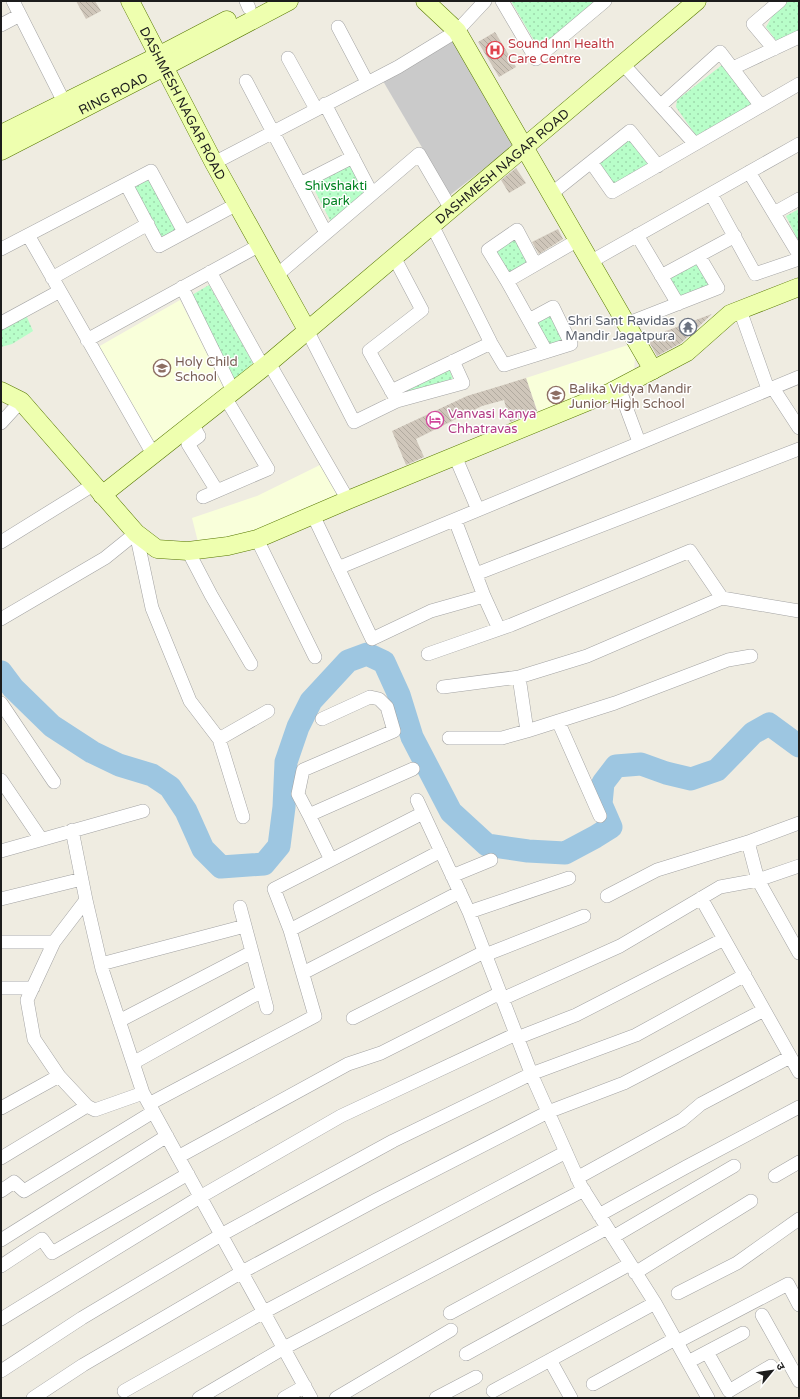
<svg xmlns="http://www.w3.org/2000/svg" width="800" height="1399" font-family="'Varela Round','Noto Sans Devanagari',sans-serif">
<defs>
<pattern id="park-dots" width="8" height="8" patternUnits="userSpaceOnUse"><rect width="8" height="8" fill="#b8fec9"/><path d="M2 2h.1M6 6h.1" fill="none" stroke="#9ed9ac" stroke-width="1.8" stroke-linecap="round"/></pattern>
<pattern id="building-back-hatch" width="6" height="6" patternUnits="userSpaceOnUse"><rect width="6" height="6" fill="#cfc6ba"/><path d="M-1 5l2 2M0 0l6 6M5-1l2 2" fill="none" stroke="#b1aa9f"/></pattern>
</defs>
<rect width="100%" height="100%" fill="#efece1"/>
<path fill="#f9ffda" d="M 180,300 L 225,390 L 153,446 L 98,347 Z
M 631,344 L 635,355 L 634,374 L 538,413 L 526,378 Z
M 322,464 L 340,496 L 265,528 L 228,538 L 198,542 L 192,518 L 257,496 Z"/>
<path fill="#cacaca" d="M 449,39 L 456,40 L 514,145 L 450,195 L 383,81 Z"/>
<path fill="url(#park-dots)" d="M 511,1 L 598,1 L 543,47 L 535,42 Z
M 789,1 L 799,1 L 799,32 L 778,43 L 766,27 L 776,10 Z
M 722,65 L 752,103 L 752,106 L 697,137 L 676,107 L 677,100 Z
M 629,139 L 652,165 L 612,186 L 597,163 Z
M 352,164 L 365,191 L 331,222 L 312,185 Z
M 149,175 L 178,229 L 160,239 L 131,185 Z
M 799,209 L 799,242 L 786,216 Z
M 515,237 L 530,264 L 509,277 L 494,251 Z
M 693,263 L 699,263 L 712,285 L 680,299 L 667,277 Z
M 209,285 L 253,363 L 234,380 L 192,295 Z
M 550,314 L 564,340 L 546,346 L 533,323 Z
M 26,315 L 33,331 L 12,344 L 1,347 L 1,327 Z
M 449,367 L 454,383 L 399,397 L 396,392 Z"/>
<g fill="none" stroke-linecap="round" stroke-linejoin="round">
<path stroke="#9dc6e1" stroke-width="23" d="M 1,672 L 13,688 L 52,726 L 92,752 L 119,765 L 152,775 L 170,787 L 186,811 L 203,849 L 221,867 L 264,864 L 279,846 L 284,807 L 286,762 L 298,727 L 311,701 L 348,661 L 367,654 L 384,662 L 399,695 L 412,737 L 451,812 L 487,845 L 528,851 L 565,853 L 595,837 L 611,827 L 601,804 L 603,783 L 616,766 L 641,764 L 666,773 L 691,779 L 717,770 L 753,733 L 769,724 L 799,746"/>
</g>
<path fill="url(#building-back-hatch)" d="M 76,1 L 95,1 L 101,11 L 86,19 Z
M 495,32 L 516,67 L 499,77 L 478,42 Z
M 516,168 L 526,183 L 509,193 L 501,180 Z
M 558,229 L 563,239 L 539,254 L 532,242 Z
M 712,314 L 681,343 L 657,356 L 647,338 Z
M 526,378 L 537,411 L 510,422 L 504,400 L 482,406 L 416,439 L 424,457 L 406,465 L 392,431 L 467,396 Z"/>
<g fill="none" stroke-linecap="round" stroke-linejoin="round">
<defs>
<path id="street" d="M 13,1 L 68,110
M 246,1 L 249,8
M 502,1 L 536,59 L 605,1
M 1,25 L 20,15
M 338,27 L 367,82
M 774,49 L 753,24 L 780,1
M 288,58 L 316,109
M 623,64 L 695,144
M 733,68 L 799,37
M 246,81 L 326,233
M 325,104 L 372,194
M 661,105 L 720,52 L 761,106
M 591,162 L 612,192 L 799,84
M 214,163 L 398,67 L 457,31 L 485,1
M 749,172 L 799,255
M 126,184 L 159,246 L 237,204
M 300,184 L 353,157
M 551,194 L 630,131 L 658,166
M 711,194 L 755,274 L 799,259
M 774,213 L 799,199
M 432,225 L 491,343 L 504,365 L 571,344 L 553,307 L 529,320
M 28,235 L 153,454
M 637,235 L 678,304
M 1,249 L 151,171 L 184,232
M 394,257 L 422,310 L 369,351 L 397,401
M 590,262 L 799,144
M 535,264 L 517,230 L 488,250 L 507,281 L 546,351
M 210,272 L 263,367
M 277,275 L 419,154 L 451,209
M 661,276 L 735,236
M 52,278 L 148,224
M 507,281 L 578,240
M 182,287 L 233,391
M 740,310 L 768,389
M 1,323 L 60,291
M 626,324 L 718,288 L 699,256
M 307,330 L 354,422 L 397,401 L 463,383 L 453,361
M 87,340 L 260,245
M 269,363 L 348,500
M 619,388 L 639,442
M 773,388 L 799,428
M 391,391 L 491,343
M 1,423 L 21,401
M 192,424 L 199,436 L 188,444 L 217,491
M 455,456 L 478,510
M 203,497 L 268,469 L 225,397
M 313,515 L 372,639 L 431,611 L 484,596
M 455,520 L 484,596 L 499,629
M 257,539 L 315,657
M 1,542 L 93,485
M 188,551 L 211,595 L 251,664
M 338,568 L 799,377
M 476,574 L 799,449
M 1,619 L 105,558 L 136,533 L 152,608 L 190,701 L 219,739 L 268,711
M 428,654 L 511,625 L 690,551 L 722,598 L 799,611
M 519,677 L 527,731
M 443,687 L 519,677 L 587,656 L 722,598
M 1,703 L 54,782
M 558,721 L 600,816
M 449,738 L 502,738 L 527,731 L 615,703 L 728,660 L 751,656
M 219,739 L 243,817
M 1,780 L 41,839
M 417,800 L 469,912 L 533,1078 L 581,1186 L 655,1303 L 708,1398
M 309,815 L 298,794 L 303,770 L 394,731 L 387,707 L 379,699 L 370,697 L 322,719
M 72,830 L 86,900 L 54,942 L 27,1000 L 34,1039 L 59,1076 L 87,1106 L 95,1110 L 143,1093
M 748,842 L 758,880 L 799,953
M 1,851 L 143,811
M 331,860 L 309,815 L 413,769
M 452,876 L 491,860
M 607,896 L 657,870 L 748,842 L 799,823
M 701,898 L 799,1072
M 1,899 L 82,879
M 86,900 L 102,969 L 143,1093 L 311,1398
M 240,907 L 267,1008
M 469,912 L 569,878
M 290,930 L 441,851
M 1,942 L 54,942
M 485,955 L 584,916
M 101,964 L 245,926
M 303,973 L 460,892
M 1,988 L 33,988
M 502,999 L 620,946 L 720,887 L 758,880 L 799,866
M 353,1018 L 484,952
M 119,1021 L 252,952
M 517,1038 L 576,1015 L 724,939
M 133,1063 L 262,991
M 149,1104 L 315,1016 L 290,930 L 274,889 L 423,813
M 1,1108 L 59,1076
M 178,1157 L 348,1064 L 381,1053 L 500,993
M 1,1158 L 87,1106
M 775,1176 L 799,1162
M 577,1178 L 682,1120 L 701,1104 L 790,1057
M 1,1191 L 14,1182 L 24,1191 L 153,1112
M 599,1215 L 686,1167 L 799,1107
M 613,1237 L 734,1166
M 1,1240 L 167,1136
M 1,1266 L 42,1239 L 52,1253 L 188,1174
M 635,1273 L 751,1201
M 678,1293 L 737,1263 L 799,1219
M 450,1313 L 607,1228
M 762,1315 L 799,1381
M 1,1319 L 200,1197 L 341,1116 L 516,1034
M 677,1342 L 788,1284 L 799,1305
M 707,1352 L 729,1391 L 771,1366
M 466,1354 L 630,1264
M 550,1360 L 571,1398
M 688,1362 L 743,1333
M 1,1371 L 82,1318 L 221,1235 L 393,1141 L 531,1074 L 636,1035 L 745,975
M 593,1384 L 675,1339
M 124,1391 L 264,1312 L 566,1152
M 493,1391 L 655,1303
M 33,1398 L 83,1365 L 242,1272 L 376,1200 L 548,1112 L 624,1083 L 764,1010
M 199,1398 L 284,1348 L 584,1190
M 284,1398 L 305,1386
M 336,1398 L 451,1330
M 436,1398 L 476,1377"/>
<g id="secondary">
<path id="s1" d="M 130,1 L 214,163 L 307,330"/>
<path d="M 425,1 L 457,31 L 653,370"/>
<path d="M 1,134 L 158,56 L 227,20"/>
<path id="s2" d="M 1,151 L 164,67 L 289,1"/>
<path d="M 1,391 L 21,401 L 136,533 L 157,549 L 188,551 L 228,546 L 257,539 L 348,500 L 611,392 L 687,352 L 730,314 L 799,287"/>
<path id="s3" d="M 102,495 L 269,363 L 697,1"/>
</g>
</defs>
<use href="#street" stroke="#a3a3a3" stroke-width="14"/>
<use href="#secondary" stroke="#567700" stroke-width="19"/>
<use href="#street" stroke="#fff" stroke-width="13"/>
<use href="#secondary" stroke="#eeffaf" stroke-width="18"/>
</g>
<defs>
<symbol id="hospital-ring" viewBox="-11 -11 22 22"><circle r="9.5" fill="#fff" stroke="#e0444e" stroke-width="1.5"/><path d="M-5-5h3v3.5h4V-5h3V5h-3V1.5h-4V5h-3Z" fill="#e0444e"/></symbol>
<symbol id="temple-ring" viewBox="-11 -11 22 22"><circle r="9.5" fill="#fff" stroke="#6b7280" stroke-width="1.5"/><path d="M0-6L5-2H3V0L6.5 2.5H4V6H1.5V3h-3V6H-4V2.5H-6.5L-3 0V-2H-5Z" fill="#6b7280"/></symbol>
<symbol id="school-ring" viewBox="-11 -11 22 22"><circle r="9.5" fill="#fff" stroke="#8d6e63" stroke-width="1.5"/><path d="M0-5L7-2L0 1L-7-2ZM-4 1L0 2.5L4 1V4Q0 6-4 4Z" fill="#8d6e63"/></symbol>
<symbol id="hotel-ring" viewBox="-11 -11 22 22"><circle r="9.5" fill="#fff" stroke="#d1479c" stroke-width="1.5"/><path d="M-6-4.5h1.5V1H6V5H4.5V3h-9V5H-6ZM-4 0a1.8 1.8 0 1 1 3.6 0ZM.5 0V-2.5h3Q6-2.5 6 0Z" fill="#d1479c"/></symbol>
</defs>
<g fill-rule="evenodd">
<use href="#hospital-ring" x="485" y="40" width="20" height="20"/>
<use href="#temple-ring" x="678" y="317" width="20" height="20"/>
<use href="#school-ring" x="152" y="358" width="20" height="20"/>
<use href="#school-ring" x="546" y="385" width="20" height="20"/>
<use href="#hotel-ring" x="425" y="410" width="20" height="20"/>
</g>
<g text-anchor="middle" stroke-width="3" stroke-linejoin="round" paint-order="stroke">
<g font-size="13" fill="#be3a42" stroke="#fff" text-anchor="start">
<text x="508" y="48">Sound Inn Health<tspan x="508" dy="15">Care Centre</tspan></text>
</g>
<g font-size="13" fill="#1c1c1c" stroke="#fff">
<text dy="5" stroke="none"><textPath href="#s2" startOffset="126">RING ROAD</textPath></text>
<text dy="5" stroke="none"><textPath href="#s1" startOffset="115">DASHMESH NAGAR ROAD</textPath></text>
<text dy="5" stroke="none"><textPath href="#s3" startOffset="518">DASHMESH NAGAR ROAD</textPath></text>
</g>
<g font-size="13" fill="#018321" stroke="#fff">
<text x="336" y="190">Shivshakti<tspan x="336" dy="15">park</tspan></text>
</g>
<g font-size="13" fill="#5b616d" stroke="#fff" text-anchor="end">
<text x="675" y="325">Shri Sant Ravidas<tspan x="675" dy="15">Mandir Jagatpura</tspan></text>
</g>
<g font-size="13" fill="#785e54" stroke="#fff" text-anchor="start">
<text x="175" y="366">Holy Child<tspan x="175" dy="15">School</tspan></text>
<text x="569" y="393">Balika Vidya Mandir<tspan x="569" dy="15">Junior High School</tspan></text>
</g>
<g font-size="13" fill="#b23c85" stroke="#fff" text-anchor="start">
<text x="448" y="418">Vanvasi Kanya<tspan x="448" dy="15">Chhatravas</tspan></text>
</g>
</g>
<rect width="800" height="1399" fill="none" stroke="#1c1c1c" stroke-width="4"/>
<g transform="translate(772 1371) rotate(61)" stroke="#ffffff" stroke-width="3" paint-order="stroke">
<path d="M0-3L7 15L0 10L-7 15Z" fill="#1c1c1c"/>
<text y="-6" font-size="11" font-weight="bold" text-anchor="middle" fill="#1c1c1c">उ</text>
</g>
</svg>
